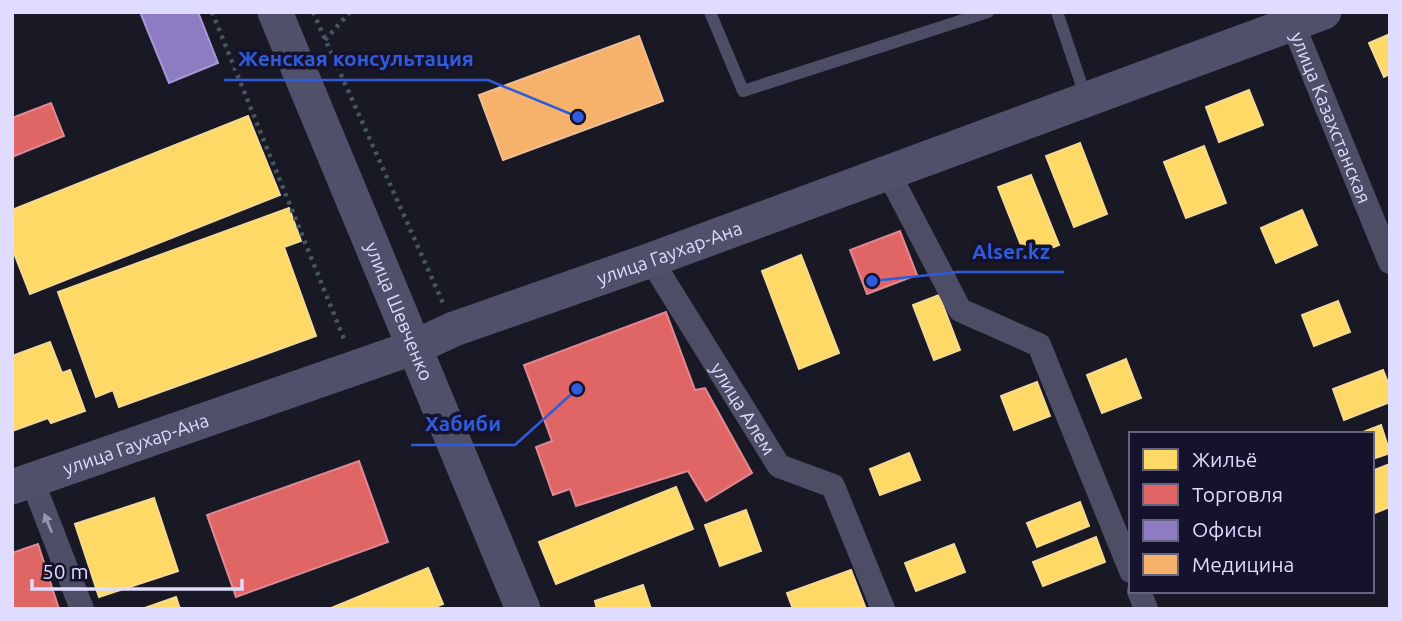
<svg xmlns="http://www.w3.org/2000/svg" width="1402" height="621" font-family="Ubuntu,sans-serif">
<rect width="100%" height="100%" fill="#191825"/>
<path fill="#ffd966" stroke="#f5da94" stroke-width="2" d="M 1390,34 L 1390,74 L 1384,77 L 1369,43 Z
M 1249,90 L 1263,125 L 1219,142 L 1206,107 Z
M 248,116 L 280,195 L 30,294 L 12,248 L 12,210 Z
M 1080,143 L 1107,214 L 1074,227 L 1046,156 Z
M 1204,146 L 1226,203 L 1186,218 L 1164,162 Z
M 1031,175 L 1059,245 L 1026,258 L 998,187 Z
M 289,208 L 301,241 L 284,247 L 316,336 L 119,407 L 113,390 L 96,397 L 58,292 Z
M 1302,210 L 1317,245 L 1276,263 L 1261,228 Z
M 801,255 L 839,353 L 799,369 L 762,271 Z
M 939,295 L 960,350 L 934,360 L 913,305 Z
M 1338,301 L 1350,332 L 1314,346 L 1302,315 Z
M 50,342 L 62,373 L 70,370 L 85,411 L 51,423 L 48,418 L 12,431 L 12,356 Z
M 1126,359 L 1141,398 L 1102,413 L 1087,375 Z
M 1383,370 L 1390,388 L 1390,402 L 1344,420 L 1333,389 Z
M 1037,382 L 1050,416 L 1014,430 L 1001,396 Z
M 1381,425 L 1390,453 L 1372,459 L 1372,434 L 1358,434 Z
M 909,453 L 920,480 L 880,495 L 870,469 Z
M 1390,464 L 1390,507 L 1372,514 L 1372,471 Z
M 676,487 L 693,529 L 556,584 L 539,542 Z
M 154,498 L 178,571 L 99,597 L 75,524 Z
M 1080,502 L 1089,526 L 1037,547 L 1027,523 Z
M 746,510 L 761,551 L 720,566 L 705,525 Z
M 1096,537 L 1105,562 L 1043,586 L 1033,562 Z
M 954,544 L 965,572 L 916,591 L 905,563 Z
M 428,568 L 443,604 L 431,609 L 329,609 Z
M 851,570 L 866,609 L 793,609 L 787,593 Z
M 643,585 L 651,609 L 597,609 L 595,601 Z
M 176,597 L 180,609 L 142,609 Z"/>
<path fill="#e06666" stroke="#e08994" stroke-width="2" d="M 51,103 L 64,136 L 12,157 L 12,118 Z
M 900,231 L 917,275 L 867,294 L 850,250 Z
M 666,312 L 695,390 L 705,388 L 752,473 L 706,501 L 688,471 L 576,506 L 570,489 L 553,495 L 536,447 L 552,441 L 524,365 Z
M 359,461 L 388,542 L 236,597 L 207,515 Z
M 38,544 L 59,609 L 12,609 L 12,553 Z"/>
<path fill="#8e7cc3" stroke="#a699d5" stroke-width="2" d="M 140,12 L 198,12 L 218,63 L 169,83 Z"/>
<path fill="#f6b26b" stroke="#efbf97" stroke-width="2" d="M 639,36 L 663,101 L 503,160 L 479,95 Z"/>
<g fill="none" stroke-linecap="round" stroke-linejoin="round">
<path stroke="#475462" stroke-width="4.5" stroke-dasharray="3.5 5" stroke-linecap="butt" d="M 212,12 L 344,339
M 313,12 L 443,303
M 325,40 L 350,12"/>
<path stroke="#4d4d66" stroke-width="12" d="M 710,12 L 743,91 L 988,12
M 1057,12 L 1086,98"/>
<g stroke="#4d4d66" stroke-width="24">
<path id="s1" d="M 1288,12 L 1390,262"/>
<path d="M 888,172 L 960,310 L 1039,345 L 1131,571"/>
<path id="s2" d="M 651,260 L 779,466 L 833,486 L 883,609"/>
<path d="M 32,480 L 82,609"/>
<path d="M 1139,591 L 1146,609"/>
</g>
<g stroke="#50506b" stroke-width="35">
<path id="s3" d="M 275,12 L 523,609"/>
<path id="s4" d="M 12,487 L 415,347 L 454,329 L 651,260 L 1324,12"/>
</g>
</g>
<defs><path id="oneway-solid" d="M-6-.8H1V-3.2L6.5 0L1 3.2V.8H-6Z" transform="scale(1.75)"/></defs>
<use fill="#9694b2" href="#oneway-solid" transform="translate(48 523) rotate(-112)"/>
<g text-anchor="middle" stroke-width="7" stroke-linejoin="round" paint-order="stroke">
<g font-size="19" fill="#dfdcff" stroke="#15122b">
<text dy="7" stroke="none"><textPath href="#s1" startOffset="114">улица Казахстанская</textPath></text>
<text dy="7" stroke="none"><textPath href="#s4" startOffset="698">улица Гаухар-Ана</textPath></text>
<text dy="7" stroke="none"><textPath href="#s3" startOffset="324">улица Шевченко</textPath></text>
<text dy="7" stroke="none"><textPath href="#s2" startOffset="175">улица Алем</textPath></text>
<text dy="7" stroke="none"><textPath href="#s4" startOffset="131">улица Гаухар-Ана</textPath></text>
</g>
</g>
<path fill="none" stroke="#305cdc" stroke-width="2.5" d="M578 117L488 80H224M872 281L958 272H1064M577 389L515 445H411"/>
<g fill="#305cdc" stroke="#15122b" stroke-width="2.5">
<circle cx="578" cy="117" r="7"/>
<circle cx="872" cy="281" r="7"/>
<circle cx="577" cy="389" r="7"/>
</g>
<g font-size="21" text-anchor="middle" font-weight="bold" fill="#305cdc" stroke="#15122b" stroke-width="7" stroke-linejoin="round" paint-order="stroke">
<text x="356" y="66">Женская консультация</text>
<text x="1011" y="259">Alser.kz</text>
<text x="463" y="431">Хабиби</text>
</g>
<rect width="1402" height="621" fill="none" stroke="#dfdcff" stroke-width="28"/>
<rect x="1129" y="432" width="245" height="161" fill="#15122b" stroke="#666380" stroke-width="2"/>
<rect x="1143" y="449" width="35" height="21" fill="#ffd966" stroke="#666380" stroke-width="2"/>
<text x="1192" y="467" font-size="21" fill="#dfdcff">Жильё</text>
<rect x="1143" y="484" width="35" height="21" fill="#e06666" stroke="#666380" stroke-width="2"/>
<text x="1192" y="502" font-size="21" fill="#dfdcff">Торговля</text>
<rect x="1143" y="520" width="35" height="21" fill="#8e7cc3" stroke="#666380" stroke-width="2"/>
<text x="1192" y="537" font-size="21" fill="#dfdcff">Офисы</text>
<rect x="1143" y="554" width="35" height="21" fill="#f6b26b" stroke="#666380" stroke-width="2"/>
<text x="1192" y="572" font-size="21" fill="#dfdcff">Медицина</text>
<path d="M32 579v10h210v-10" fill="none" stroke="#dfdcff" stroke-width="3.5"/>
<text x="42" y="579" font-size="21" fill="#dfdcff" stroke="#15122b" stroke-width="5" paint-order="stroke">50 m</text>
</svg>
